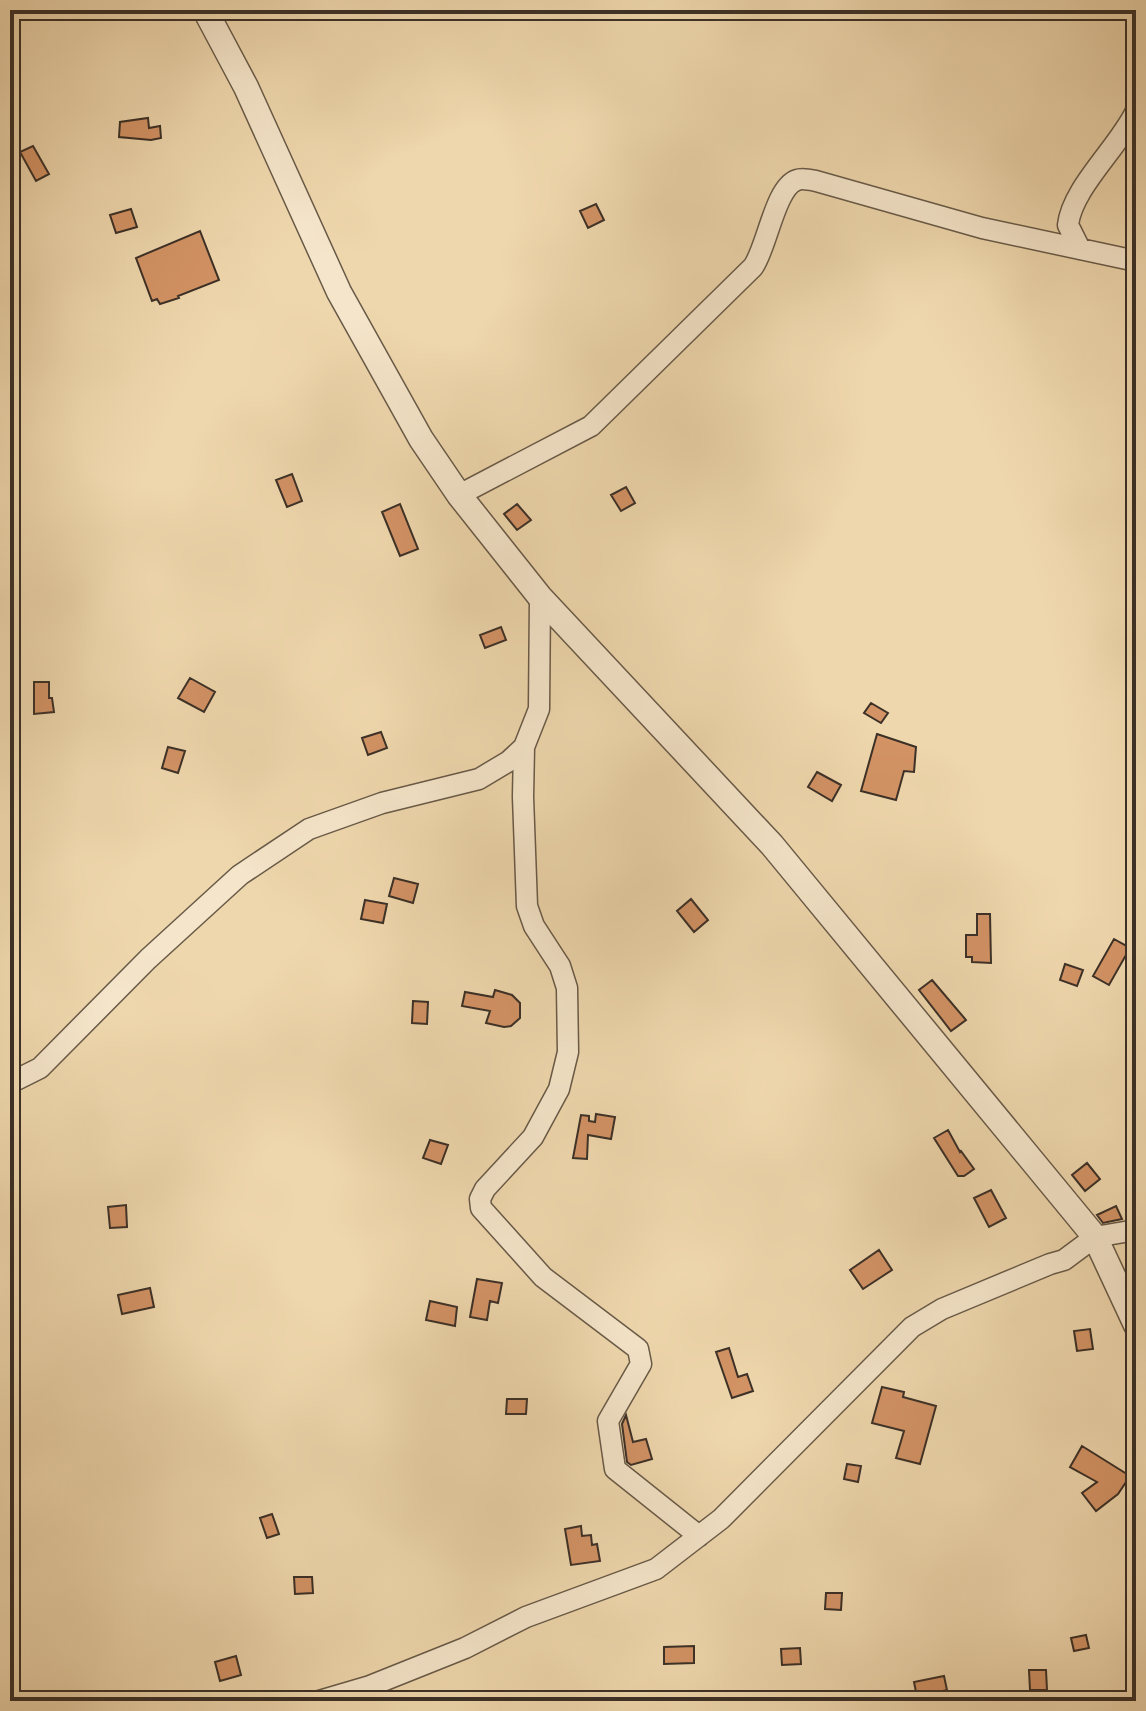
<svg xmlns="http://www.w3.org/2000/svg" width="1146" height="1711" font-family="'IM FELL Great Primer',serif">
<rect width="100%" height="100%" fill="#efd7ad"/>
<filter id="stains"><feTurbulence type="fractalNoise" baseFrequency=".0025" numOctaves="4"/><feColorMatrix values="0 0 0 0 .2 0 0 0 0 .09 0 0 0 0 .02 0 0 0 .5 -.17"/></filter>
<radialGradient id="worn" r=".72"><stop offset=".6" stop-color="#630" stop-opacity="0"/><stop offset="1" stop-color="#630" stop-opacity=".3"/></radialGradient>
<path fill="#d39365" stroke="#3b3027" stroke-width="2" d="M 148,118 L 149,128 L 160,126 L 161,138 L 151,140 L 119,137 L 120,122 Z
M 33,146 L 49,174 L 36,181 L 20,152 Z
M 596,204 L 604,220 L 588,228 L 580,211 Z
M 131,209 L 137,227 L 116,233 L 110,215 Z
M 200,231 L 219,280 L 178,296 L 179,298 L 160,304 L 157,299 L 152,301 L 136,258 Z
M 292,474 L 302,501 L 287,507 L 276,480 Z
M 626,487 L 635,503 L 621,511 L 611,495 Z
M 400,504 L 418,549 L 400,556 L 382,512 Z
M 517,504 L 531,520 L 517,530 L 504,514 Z
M 501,627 L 506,640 L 485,648 L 480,635 Z
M 190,678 L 215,692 L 204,712 L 178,698 Z
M 34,682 L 49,682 L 49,698 L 52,698 L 54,712 L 34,714 Z
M 871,703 L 888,713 L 881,723 L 864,713 Z
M 381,732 L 387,748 L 368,755 L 362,738 Z
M 877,734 L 916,747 L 914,772 L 904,771 L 896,800 L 861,791 Z
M 168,747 L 185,751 L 178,773 L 162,768 Z
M 817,772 L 841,785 L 832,801 L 808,787 Z
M 394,878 L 418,884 L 413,903 L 389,896 Z
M 691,899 L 708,920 L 694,932 L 677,911 Z
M 365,900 L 387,904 L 383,923 L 361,919 Z
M 977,914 L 990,914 L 991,963 L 972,962 L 972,957 L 966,957 L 966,935 L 977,935 Z
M 1114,939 L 1130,948 L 1109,985 L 1093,976 Z
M 1065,964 L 1083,970 L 1077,986 L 1060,980 Z
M 932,980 L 966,1020 L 951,1031 L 919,990 Z
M 495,990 L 512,995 L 520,1003 L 520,1018 L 511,1026 L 504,1027 L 486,1023 L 490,1011 L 462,1006 L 465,992 L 493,997 Z
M 413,1001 L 428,1002 L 427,1024 L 412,1023 Z
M 596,1114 L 615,1117 L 611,1139 L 588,1135 L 587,1159 L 573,1158 L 581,1115 L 589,1116 L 589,1121 L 595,1122 Z
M 948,1130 L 960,1152 L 961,1151 L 974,1169 L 964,1176 L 958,1176 L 934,1138 Z
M 430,1140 L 448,1145 L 441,1164 L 423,1158 Z
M 1087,1163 L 1100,1179 L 1085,1191 L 1072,1175 Z
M 991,1190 L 1006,1218 L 989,1227 L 974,1198 Z
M 126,1205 L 127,1227 L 110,1228 L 108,1207 Z
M 1116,1206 L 1122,1219 L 1103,1223 L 1097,1215 Z
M 879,1250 L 892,1270 L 863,1289 L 850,1270 Z
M 477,1279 L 502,1283 L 498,1303 L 490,1301 L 487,1320 L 470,1317 Z
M 150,1288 L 154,1307 L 122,1314 L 118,1295 Z
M 430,1301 L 457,1307 L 455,1326 L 426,1320 Z
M 1090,1329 L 1093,1349 L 1077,1351 L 1074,1331 Z
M 729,1348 L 738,1377 L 747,1374 L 753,1391 L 732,1398 L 716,1352 Z
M 882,1387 L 904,1392 L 903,1397 L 936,1406 L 920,1464 L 896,1458 L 904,1431 L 872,1423 Z
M 507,1399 L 527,1399 L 526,1414 L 506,1414 Z
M 626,1415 L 633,1442 L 646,1439 L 652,1459 L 631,1465 L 627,1462 L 622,1424 Z
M 1082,1446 L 1130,1476 L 1118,1494 L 1096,1511 L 1082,1493 L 1097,1482 L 1070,1467 Z
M 847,1464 L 861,1466 L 858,1482 L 844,1479 Z
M 272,1514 L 279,1534 L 267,1538 L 260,1518 Z
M 581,1526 L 582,1536 L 591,1535 L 592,1545 L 597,1544 L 600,1561 L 571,1565 L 565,1529 Z
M 294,1577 L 312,1577 L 313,1593 L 295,1594 Z
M 826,1593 L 842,1593 L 841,1610 L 825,1609 Z
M 1086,1635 L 1089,1648 L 1074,1651 L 1071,1638 Z
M 694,1646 L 694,1663 L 664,1664 L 664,1647 Z
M 800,1648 L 801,1664 L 782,1665 L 781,1649 Z
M 236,1656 L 241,1675 L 220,1681 L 215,1662 Z
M 1029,1670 L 1046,1670 L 1047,1690 L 1030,1690 Z
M 944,1676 L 947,1690 L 917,1697 L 914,1682 Z"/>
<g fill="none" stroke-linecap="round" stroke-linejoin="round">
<defs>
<path id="minor" d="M 1080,249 L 1068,225 C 1072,188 1119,147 1136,111
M 459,495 L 591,426 L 753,267 C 767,248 775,187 797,180 C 802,178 811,180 816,181 L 982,228 L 1136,261
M 524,747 L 523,797 L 527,906 L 534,926 L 560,966 L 567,988 L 568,1052 L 559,1089 L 533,1137 L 485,1189 L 480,1199 L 481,1208 L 543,1277 L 638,1349 L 641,1364 L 608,1421 L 615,1469 L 699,1536
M 10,1083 L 40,1068 L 148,959 L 240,875 L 309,829 L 382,803 L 479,779 L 509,761 L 524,747 L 539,709 L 540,597
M 319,1701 L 370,1686 L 465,1648 L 526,1617 L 656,1569 L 721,1519 L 912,1327 L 942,1309 L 1050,1264 L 1064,1260 L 1095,1237 L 1136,1230"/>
<path id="tertiary" d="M 205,10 L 246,87 L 339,292 L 421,439 L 459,495 L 540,597 L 772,845 L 1095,1237 L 1136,1325"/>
</defs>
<use href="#minor" stroke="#685a48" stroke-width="23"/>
<use href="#tertiary" stroke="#685a48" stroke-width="27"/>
<use href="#minor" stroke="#f5e5ca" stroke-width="20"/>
<use href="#tertiary" stroke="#f5e5ca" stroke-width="24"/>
</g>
<rect width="1146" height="1711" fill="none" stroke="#efd7ad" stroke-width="40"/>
<rect x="12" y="12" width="1122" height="1687" fill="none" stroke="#3b3027" stroke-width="4"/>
<rect x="20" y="20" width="1106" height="1671" fill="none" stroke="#3b3027" stroke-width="2"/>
<rect width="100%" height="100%" filter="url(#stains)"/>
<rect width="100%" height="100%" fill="url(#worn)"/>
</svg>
